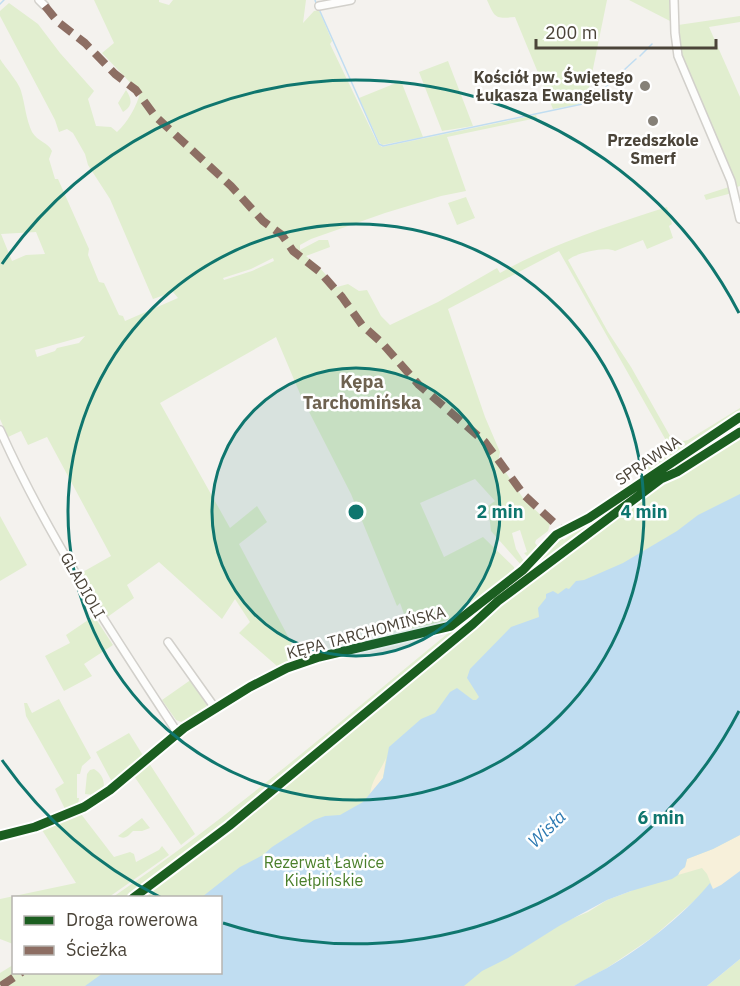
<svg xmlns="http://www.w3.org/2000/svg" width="740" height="986" font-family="'IBM Plex Sans',sans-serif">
<rect width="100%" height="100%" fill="#f4f2ee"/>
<path fill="#e1eecf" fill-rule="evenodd" d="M 94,0 L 159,0 L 159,2 L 169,5 L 173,0 L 306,0 L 303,23 L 314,11 L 319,10 L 332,41 L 330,44 L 378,144 L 382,147 L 536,115 L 537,118 L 447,137 L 466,191 L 441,196 L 385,213 L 311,239 L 300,245 L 300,250 L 319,240 L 328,240 L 330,247 L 306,256 L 318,266 L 337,287 L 348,284 L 359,291 L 367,290 L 381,316 L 390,325 L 438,302 L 497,268 L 500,273 C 551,244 612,225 667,207 L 672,224 L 669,226 L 673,238 L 647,249 L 643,240 L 615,251 C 606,246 576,253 568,260 L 608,332 L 631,367 L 674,443 L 688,440 L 740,408 L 740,415 L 649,474 L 647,466 L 670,454 L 672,451 L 559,251 L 448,309 L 485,417 L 500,452 L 498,461 L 523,498 L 550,524 L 548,531 L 536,540 L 535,543 L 539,548 L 529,558 L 524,553 L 527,552 L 520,530 L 512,533 L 516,549 L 525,563 L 522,566 L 491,531 L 488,506 L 495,501 L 475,479 L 420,503 L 444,557 L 483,537 L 514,567 L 515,574 L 447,625 L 415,632 L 406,630 L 401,615 L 404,614 L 400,603 L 397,606 L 351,494 L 301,396 L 276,337 L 160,403 L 230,528 L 257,506 L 267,522 L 239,544 L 299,657 L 277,666 L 239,633 L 250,622 L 235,599 L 222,619 L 159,562 L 127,585 L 134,598 L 106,618 L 81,573 L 111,556 L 47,437 L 28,445 L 21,431 L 8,437 L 0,419 L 0,59 C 5,67 20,84 21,91 C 25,104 26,120 32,132 C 38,142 48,142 52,151 L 49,159 L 55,179 L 58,179 L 89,249 L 88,255 L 99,282 L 104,283 L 119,315 L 123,316 L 125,321 L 178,298 L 173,292 L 153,299 L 110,199 L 88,165 L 85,154 L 73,133 L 67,129 L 59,132 L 55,120 L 0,16 L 0,11 L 9,3 L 38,24 L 60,53 L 94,91 L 88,99 L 96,126 L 111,127 L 117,132 C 127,123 137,106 140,93 L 102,53 L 114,43 ZM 36,232 L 45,254 L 26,255 L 12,261 L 1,234 ZM 273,258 L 274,261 L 252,271 L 224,280 L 223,278 L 251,269 ZM 85,336 L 79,343 L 57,348 L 55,351 L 37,357 L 35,350 Z
M 487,0 L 607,0 L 586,103 L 553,109 L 515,17 C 495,19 495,18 487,0 Z
M 629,0 L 671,0 L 672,22 Z
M 740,16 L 740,22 L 709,27 L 740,97 L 740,186 L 737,187 C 717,134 681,82 678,25 Z
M 448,61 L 473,126 L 442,131 L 419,72 Z
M 401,81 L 423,137 L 382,145 L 379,142 L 359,98 Z
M 126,90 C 132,99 133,106 123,112 L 118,103 Z
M 729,187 L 732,193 L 706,200 L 704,195 Z
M 466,197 L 475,218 L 457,225 L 448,203 Z
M 740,419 L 740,674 L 366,986 L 0,986 L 0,973 L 13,965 L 14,972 L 220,972 L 220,898 L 113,897 C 258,797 390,678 528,568 L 561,538 L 564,540 L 629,491 Z
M 0,516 L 27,565 L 0,581 Z
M 94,616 L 113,645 L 84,664 L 92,676 L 64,691 L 45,656 L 70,643 L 66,635 Z
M 192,679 L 211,705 L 184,723 L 176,720 L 162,700 Z
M 59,699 L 91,758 L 82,766 L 80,774 L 77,774 L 77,798 L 79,798 L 78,805 L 67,813 L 55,789 L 64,783 L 26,716 L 24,703 L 27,703 L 32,713 Z
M 129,733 L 144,757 L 116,781 L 111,780 L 96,752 Z
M 149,763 L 195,834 L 181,845 L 134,776 Z
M 94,769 C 103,774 107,785 101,793 L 99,791 L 94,795 L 85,794 L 87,774 L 90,770 Z
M 740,783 L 740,871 L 702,894 L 653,937 L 607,968 L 574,986 L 456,986 L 527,937 L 588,912 L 607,900 L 631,891 Z
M 81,814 L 114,857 L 130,852 L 134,854 L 136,862 L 159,850 L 162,846 L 169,855 L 109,897 L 14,898 L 13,944 L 0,939 L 0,899 L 76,883 L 42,830 Z
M 142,818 L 150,828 L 142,831 L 133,831 C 128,836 125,840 118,836 Z
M 740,959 L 740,986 L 707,986 Z"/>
<path fill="#f7f0da" d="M 386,758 L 383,778 L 370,796 C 371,779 380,773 386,758 Z
M 740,835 L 740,871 L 721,886 L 713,889 L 707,874 L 702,868 L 678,875 L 680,871 L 685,867 L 687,859 L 713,849 Z"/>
<path fill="#c0ddf1" d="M 740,494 L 740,835 L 713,849 L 687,859 L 685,867 L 680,871 L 678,875 L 672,879 L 631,891 L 607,900 L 559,926 L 508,958 L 482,971 L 464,986 L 85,986 L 103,973 L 220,972 L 220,898 L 202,897 L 240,867 L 263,855 L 272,847 L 314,820 L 325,816 L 340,815 L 363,802 L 383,778 L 389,747 L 421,719 L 435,713 L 450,692 L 457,688 L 473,700 L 476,700 L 479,697 L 467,678 L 470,669 L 511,627 L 539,617 L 538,608 L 546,598 L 546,594 L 553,591 L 558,594 L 566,588 L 569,589 L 576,581 L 584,580 L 623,563 L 677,531 L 698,515 Z
M 740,871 L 740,959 L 707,986 L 574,986 C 585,979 596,974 607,968 C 644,946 682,917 710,883 L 713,889 L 721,885 Z"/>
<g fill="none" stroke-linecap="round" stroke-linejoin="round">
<path stroke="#c0ddf1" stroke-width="1.5" d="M 315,0 L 316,3
M 0,4 L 4,0
M 319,9 L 379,144 L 383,146 L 592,102 L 599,93 L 636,59
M 640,56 L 652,44"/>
<defs>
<path id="minor" d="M 39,0 L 45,6
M 674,0 L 675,33 L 678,56 L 731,181 L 740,219
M 319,6 L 351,0
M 0,430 C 48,537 113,635 177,732
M 168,642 L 215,708
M 0,836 L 35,827 L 84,807 L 110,790 L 184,728 L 250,687 L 287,668 L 319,657 L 451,626 L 523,570 L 556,535 L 589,518 L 740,417"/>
</defs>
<use href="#minor" stroke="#d2d0cb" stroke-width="10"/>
<use href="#minor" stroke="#fdfdfc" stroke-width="7"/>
<path stroke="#8d6e63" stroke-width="8" stroke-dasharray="15 8" stroke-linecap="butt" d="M 45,6 L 58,22 L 85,43 L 115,74 L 136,90 L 155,116 L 231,186 L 263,221 L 282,235 L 293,251 L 320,272 L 342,297 L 362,325 L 381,342 L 419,385 L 485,442 L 524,495 L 563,531
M 1,986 L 22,972"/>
<defs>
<path id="cycleway" d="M 0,836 L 35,827 L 84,807 L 110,790 L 184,728 L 250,687 L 287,668 L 319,657 L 451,626 L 523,570 L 556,535 L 589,518 L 740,417
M 133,898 L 229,826 L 473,624 L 498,601 L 661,479 L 677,472 L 740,432"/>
</defs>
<use href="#cycleway" stroke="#fff" stroke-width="13"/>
<use href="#cycleway" stroke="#1b5e20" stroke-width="9"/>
</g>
<circle cx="356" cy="512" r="144" fill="#0f766e" fill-opacity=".12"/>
<g fill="none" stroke="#0f766e" stroke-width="3">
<circle cx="356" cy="512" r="144"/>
<circle cx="356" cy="512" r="288"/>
<path d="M739 711A432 432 0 0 1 223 923M160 897A432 432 0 0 1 2 760M2 264A432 432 0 0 1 739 313"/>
</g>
<g fill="#868178" stroke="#fff" stroke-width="2">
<circle cx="645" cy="86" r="6"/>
<circle cx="653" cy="121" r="6"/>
</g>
<g text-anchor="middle" stroke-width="5" stroke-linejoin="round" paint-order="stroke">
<g font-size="16" font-weight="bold" fill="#4b4439" stroke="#fff" text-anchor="end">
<text x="633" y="83">Kościół pw. Świętego<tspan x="633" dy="18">Łukasza Ewangelisty</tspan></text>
<text x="653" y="146" text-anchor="middle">Przedszkole<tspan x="653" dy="18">Smerf</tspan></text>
</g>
<g font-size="16" fill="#4b4439" stroke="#fff">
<text transform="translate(648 460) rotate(-34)" y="6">SPRAWNA</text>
<text transform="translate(83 585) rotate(60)" y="6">GLADIOLI</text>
<text transform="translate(366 632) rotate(-15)" y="6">KĘPA TARCHOMIŃSKA</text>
</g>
<g font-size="16" fill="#4a7f2a" stroke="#fff">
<text x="324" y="868">Rezerwat Ławice<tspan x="324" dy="18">Kiełpińskie</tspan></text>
</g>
<g font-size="18" font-weight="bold" fill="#6e6250" stroke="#fff">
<text x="362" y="388">Kępa<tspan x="362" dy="21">Tarchomińska</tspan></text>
</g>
<g font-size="18" font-style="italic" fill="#2e7ab2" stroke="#fff">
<text transform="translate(547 829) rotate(-44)" y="6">Wisła</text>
</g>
</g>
<circle cx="356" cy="512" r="9" fill="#0f766e" stroke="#fff" stroke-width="3"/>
<g font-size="18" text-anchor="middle" font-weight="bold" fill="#0f766e" stroke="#fff" stroke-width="5" stroke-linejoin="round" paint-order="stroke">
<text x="500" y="518">2 min</text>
<text x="644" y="518">4 min</text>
<text x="661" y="824">6 min</text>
</g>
<rect x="12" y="896" width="210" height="78" fill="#ffffff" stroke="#b7b4b0" stroke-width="1.5"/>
<rect x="24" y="916" width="30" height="9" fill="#1b5e20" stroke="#b7b4b0" stroke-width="1.5"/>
<text x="66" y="926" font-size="18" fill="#4b4439">Droga rowerowa</text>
<rect x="24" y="946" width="30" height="9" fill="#8d6e63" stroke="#b7b4b0" stroke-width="1.5"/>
<text x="66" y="956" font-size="18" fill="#4b4439">Ścieżka</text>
<path d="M536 39v9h180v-9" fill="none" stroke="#4b4439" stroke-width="3"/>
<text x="545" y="39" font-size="18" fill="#4b4439" stroke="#ffffff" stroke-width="4.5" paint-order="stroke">200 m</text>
</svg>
